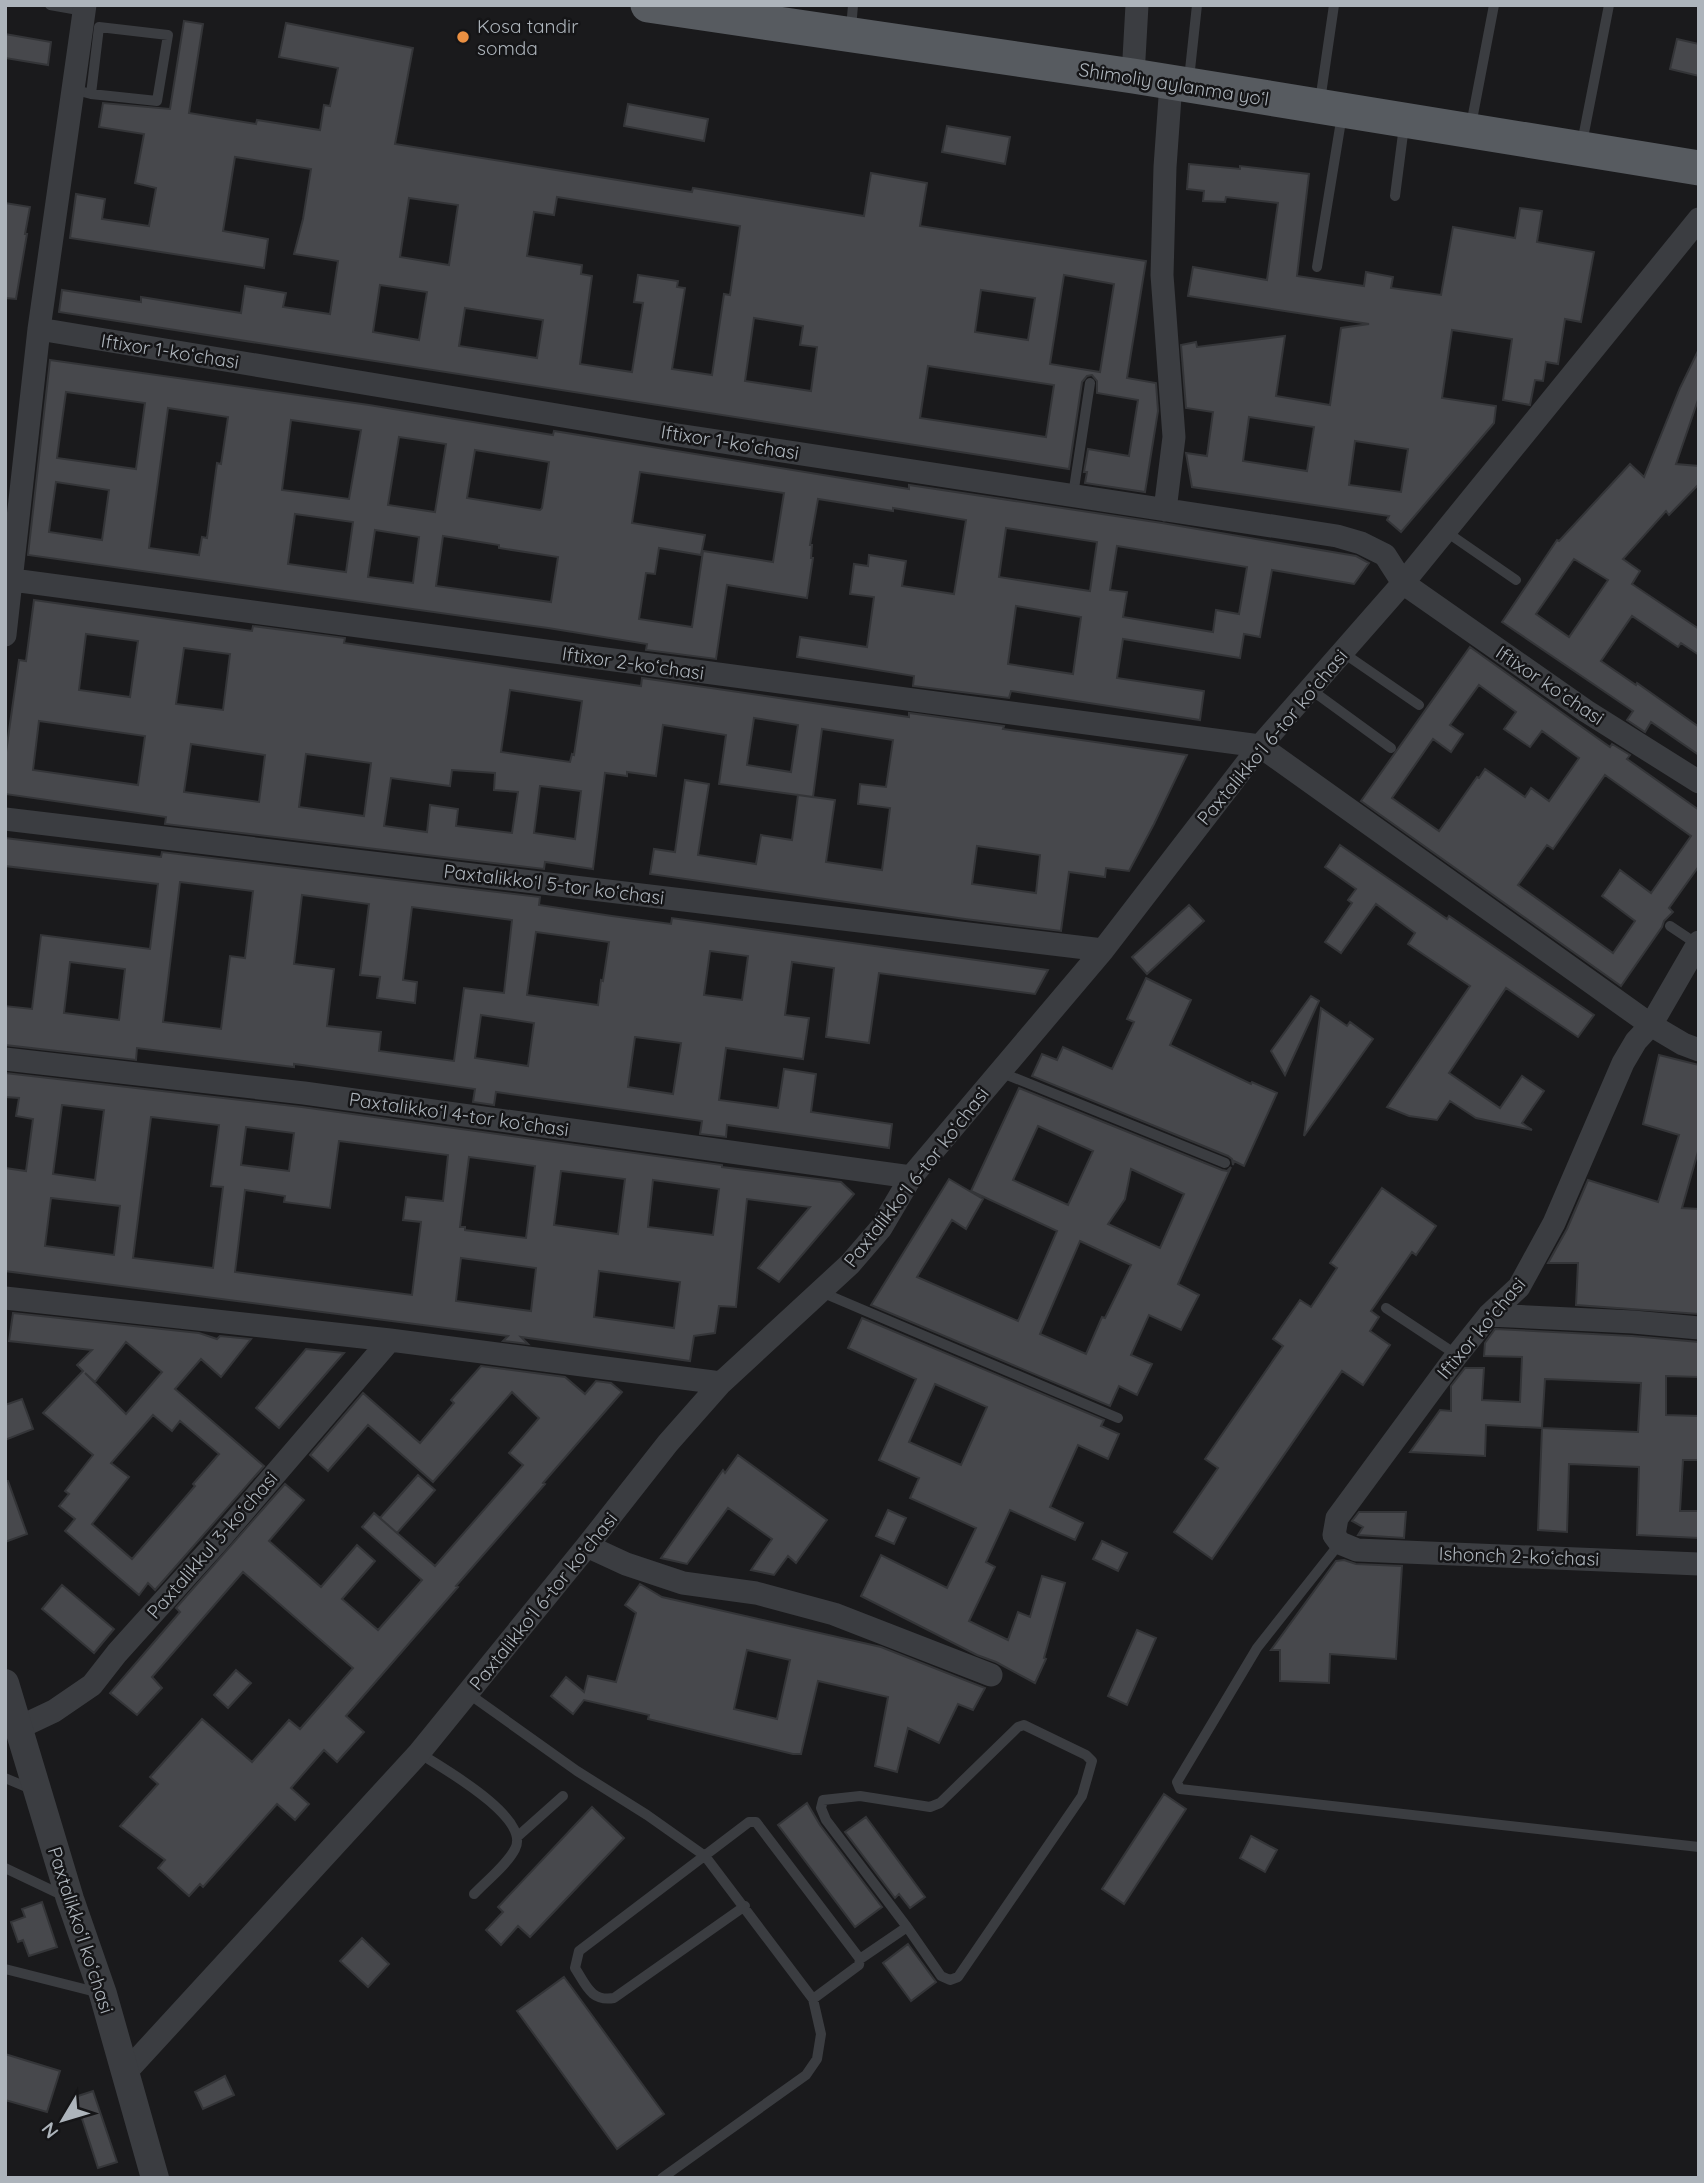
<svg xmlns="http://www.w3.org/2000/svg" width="1704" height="2183" font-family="Quicksand,sans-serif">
<rect width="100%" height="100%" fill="#1a1a1c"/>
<path fill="#47484c" stroke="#343538" stroke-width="2" fill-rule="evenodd" d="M 184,21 L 203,24 L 189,113 L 256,124 L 257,120 L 320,130 L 324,105 L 330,106 L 338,68 L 279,57 L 286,23 L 413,48 L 395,144 L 692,192 L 693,188 L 864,216 L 871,173 L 927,183 L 920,226 L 1146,261 L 1127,378 L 1156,383 L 1158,411 L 1145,492 L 1085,483 L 1087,472 L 1084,472 L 1088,449 L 1129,456 L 1138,400 L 1097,393 L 1097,381 L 1092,375 L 1087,376 L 1082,382 L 1069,469 L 59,312 L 62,290 L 141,302 L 141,297 L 241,313 L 245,286 L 286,293 L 283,307 L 330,314 L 338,261 L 294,254 L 303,219 L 311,169 L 235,157 L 223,231 L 268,239 L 264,268 L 70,238 L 76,194 L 105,199 L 102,219 L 149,226 L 156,188 L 135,183 L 144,134 L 99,127 L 103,103 L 170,109 ZM 557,197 L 740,226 L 730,295 L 724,294 L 712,375 L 672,369 L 685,288 L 677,287 L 678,281 L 638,275 L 634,302 L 643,303 L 632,372 L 580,364 L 592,276 L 581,274 L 582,265 L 527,256 L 534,212 L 554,215 ZM 409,198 L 458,205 L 449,265 L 400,257 ZM 1064,275 L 1114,284 L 1100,372 L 1050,364 ZM 380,285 L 427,292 L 419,340 L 373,332 ZM 981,290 L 1035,298 L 1028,340 L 975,332 ZM 465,308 L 543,320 L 537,358 L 459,346 ZM 754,318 L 803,326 L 800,345 L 817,347 L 811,391 L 745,381 ZM 928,366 L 1054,385 L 1046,437 L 920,418 Z
M 5,34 L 51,42 L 48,65 L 5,58 Z
M 1677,39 L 1699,44 L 1699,76 L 1670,69 Z
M 628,104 L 708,119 L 704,141 L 624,126 Z
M 947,126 L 1010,137 L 1005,164 L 942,152 Z
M 1189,164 L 1240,169 L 1240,166 L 1309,174 L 1297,276 L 1364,286 L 1366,272 L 1393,277 L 1391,288 L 1441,295 L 1453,227 L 1515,238 L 1520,208 L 1542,211 L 1537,242 L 1594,252 L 1581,322 L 1565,319 L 1558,364 L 1546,362 L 1543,381 L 1535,380 L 1530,405 L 1503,400 L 1512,339 L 1452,330 L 1442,398 L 1496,406 L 1494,423 L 1401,532 L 1387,520 L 1389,516 L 1192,487 L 1186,453 L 1207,456 L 1213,412 L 1186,408 L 1181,345 L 1196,342 L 1197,347 L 1285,336 L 1276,396 L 1330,405 L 1341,328 L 1369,324 L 1188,296 L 1193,267 L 1267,280 L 1278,203 L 1226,197 L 1225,202 L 1203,201 L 1204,191 L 1187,189 ZM 1249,417 L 1314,427 L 1307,471 L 1243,461 ZM 1355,441 L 1408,449 L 1401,492 L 1349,485 Z
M 5,203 L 30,207 L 25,234 L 27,234 L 16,299 L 5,298 Z
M 1699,349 L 1699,397 L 1676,464 L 1699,466 L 1699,484 L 1669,515 L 1666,511 L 1623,559 L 1640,571 L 1632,584 L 1699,629 L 1699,655 L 1681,643 L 1678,647 L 1632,616 L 1601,661 L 1636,685 L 1637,683 L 1699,727 L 1699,755 L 1651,722 L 1645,732 L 1627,720 L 1633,711 L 1502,622 L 1557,540 L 1559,541 L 1630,464 L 1644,477 L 1680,388 ZM 1574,559 L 1608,580 L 1569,637 L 1536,614 Z
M 50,360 L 369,405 L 553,435 L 554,431 L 909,489 L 909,485 L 1162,523 L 1356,556 L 1369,563 L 1354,584 L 1272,570 L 1260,637 L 1244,634 L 1240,658 L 1123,639 L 1117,678 L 1204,691 L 1200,720 L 1011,691 L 1009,698 L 913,686 L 914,676 L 797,657 L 800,637 L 867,647 L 874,597 L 850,594 L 854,564 L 868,566 L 869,555 L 906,561 L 902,586 L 954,594 L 966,520 L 893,508 L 893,511 L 818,499 L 810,545 L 812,545 L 811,558 L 813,558 L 807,598 L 727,585 L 716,659 L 646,650 L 647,644 L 548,628 L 28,555 ZM 66,392 L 145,403 L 136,469 L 57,458 ZM 168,408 L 228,417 L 221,464 L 217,463 L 207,538 L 202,537 L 199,555 L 149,548 ZM 291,420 L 361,430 L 349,499 L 282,490 ZM 399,437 L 446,444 L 435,512 L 388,505 ZM 475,450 L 549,462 L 542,508 L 540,510 L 467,498 ZM 640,472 L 784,493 L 773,562 L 703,551 L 692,627 L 639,619 L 646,573 L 655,574 L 659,548 L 701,555 L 705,535 L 632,523 ZM 56,482 L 109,490 L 102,540 L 49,532 ZM 295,514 L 353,522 L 346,572 L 288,564 ZM 1006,528 L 1097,542 L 1090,591 L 999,577 ZM 375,530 L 419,537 L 413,583 L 368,577 ZM 443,536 L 499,545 L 499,548 L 558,557 L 551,602 L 436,586 ZM 1117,546 L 1247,567 L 1239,614 L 1216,610 L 1213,632 L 1123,617 L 1127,592 L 1110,590 ZM 1016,606 L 1081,617 L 1073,674 L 1008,664 Z
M 34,600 L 252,631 L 253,626 L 345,638 L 344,643 L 641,686 L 642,678 L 909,717 L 909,713 L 1004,726 L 1003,729 L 1187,755 L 1154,824 L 1129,871 L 1106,868 L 1105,877 L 1069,872 L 1061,931 L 965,919 L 650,874 L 654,849 L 675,852 L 685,780 L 709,784 L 698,855 L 756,864 L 761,835 L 792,840 L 798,795 L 835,800 L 826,862 L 882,870 L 890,808 L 858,804 L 860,784 L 886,787 L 893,740 L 822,729 L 813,797 L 719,784 L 726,735 L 663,725 L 656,776 L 627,772 L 627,776 L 605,773 L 593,869 L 545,862 L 544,869 L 165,824 L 166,817 L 5,794 L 5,759 L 19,660 L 26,661 ZM 86,634 L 138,641 L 130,697 L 79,690 ZM 184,648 L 230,654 L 223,710 L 176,704 ZM 510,690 L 582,701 L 574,755 L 572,754 L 570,762 L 501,752 ZM 754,718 L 798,725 L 791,772 L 747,765 ZM 39,721 L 145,736 L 138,785 L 33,770 ZM 191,744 L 265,755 L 259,802 L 184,792 ZM 306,754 L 371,763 L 364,816 L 299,807 ZM 452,770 L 495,773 L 494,790 L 518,792 L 512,833 L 456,826 L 458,809 L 430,805 L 427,832 L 384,826 L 391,778 L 450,786 ZM 540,786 L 581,791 L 575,839 L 534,833 ZM 977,846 L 1040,855 L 1036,893 L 972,884 Z
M 1470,647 L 1610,747 L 1612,744 L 1630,755 L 1627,759 L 1699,810 L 1699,866 L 1669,908 L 1673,912 L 1664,921 L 1662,927 L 1621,986 L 1361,801 ZM 1479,685 L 1516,712 L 1504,729 L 1530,747 L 1542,731 L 1579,758 L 1549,801 L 1531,788 L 1525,797 L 1485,769 L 1479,778 L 1477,777 L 1439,831 L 1392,798 L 1433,739 L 1451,752 L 1463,734 L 1450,725 ZM 1605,775 L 1691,836 L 1651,893 L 1620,870 L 1602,896 L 1635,921 L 1613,953 L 1518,885 L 1547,845 L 1553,849 Z
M 5,838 L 161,857 L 162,852 L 540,897 L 539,905 L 612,916 L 671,924 L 672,918 L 1048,970 L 1035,994 L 879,973 L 869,1043 L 826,1037 L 834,968 L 792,962 L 785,1015 L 809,1018 L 803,1059 L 726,1048 L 719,1100 L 778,1108 L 784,1069 L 816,1074 L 811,1112 L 892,1124 L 889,1148 L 727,1125 L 726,1137 L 700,1134 L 702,1121 L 496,1092 L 494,1105 L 473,1102 L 475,1089 L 376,1075 L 294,1064 L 294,1067 L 137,1048 L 136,1060 L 5,1045 L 5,1006 L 32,1009 L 41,935 L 150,949 L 158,884 L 5,866 ZM 180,882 L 253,891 L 245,958 L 230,956 L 221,1029 L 163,1022 ZM 302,895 L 369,904 L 360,975 L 380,977 L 377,998 L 415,1003 L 417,982 L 403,980 L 412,907 L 512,920 L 504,993 L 464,988 L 454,1061 L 379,1051 L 381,1032 L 327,1026 L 334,969 L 294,964 ZM 536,932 L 609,942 L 603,981 L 601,980 L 598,1005 L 527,995 ZM 710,951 L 748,956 L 742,1000 L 704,995 ZM 70,962 L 125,969 L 119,1020 L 64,1013 ZM 481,1015 L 534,1023 L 528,1066 L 475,1058 ZM 635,1037 L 681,1043 L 673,1094 L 628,1087 Z
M 1340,845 L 1447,919 L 1449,916 L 1594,1015 L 1578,1037 L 1506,988 L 1449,1073 L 1500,1108 L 1522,1076 L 1544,1091 L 1522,1123 L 1532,1130 L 1476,1118 L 1450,1101 L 1437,1120 L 1409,1116 L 1387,1107 L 1470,986 L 1408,944 L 1415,933 L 1376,904 L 1341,953 L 1325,942 L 1352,903 L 1348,900 L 1356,889 L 1325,867 Z
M 1189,905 L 1204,921 L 1147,974 L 1132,957 Z
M 1146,978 L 1191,1000 L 1170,1045 L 1251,1084 L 1252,1082 L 1277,1093 L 1244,1166 L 1234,1161 L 1233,1165 L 1232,1159 L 1228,1156 L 1032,1076 L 1042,1054 L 1057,1060 L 1063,1047 L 1112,1069 L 1134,1022 L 1127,1019 Z
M 1311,996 L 1319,1001 L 1285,1075 L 1271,1051 Z
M 1321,1008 L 1347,1026 L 1350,1022 L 1373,1039 L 1304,1136 Z
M 1659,1055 L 1699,1065 L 1699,1148 L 1682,1208 L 1699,1209 L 1699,1314 L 1576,1305 L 1578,1263 L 1548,1263 L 1567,1229 L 1588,1180 L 1658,1202 L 1679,1135 L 1643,1124 Z
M 5,1073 L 302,1107 L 722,1165 L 722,1167 L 841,1182 L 854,1194 L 779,1282 L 758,1268 L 810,1207 L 747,1199 L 736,1307 L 719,1306 L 715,1333 L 694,1336 L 690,1361 L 521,1337 L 528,1344 L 503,1341 L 508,1336 L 5,1271 L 5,1168 L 26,1171 L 33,1119 L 16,1116 L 19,1098 L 5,1097 ZM 62,1105 L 104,1110 L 95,1180 L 53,1174 ZM 151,1117 L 219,1125 L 211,1186 L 223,1187 L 213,1268 L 133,1258 ZM 246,1127 L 294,1133 L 289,1171 L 241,1165 ZM 339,1141 L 448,1155 L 443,1201 L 406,1197 L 403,1220 L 421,1222 L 412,1295 L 235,1272 L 245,1190 L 285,1196 L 284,1202 L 330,1208 ZM 469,1157 L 535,1166 L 526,1238 L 465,1230 L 465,1227 L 460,1227 ZM 561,1171 L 625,1179 L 618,1234 L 554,1225 ZM 653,1180 L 719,1189 L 713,1235 L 648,1227 ZM 51,1198 L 120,1206 L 114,1255 L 45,1246 ZM 461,1258 L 536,1268 L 531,1311 L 456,1301 ZM 599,1271 L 680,1282 L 674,1328 L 594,1317 Z
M 1019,1088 L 1222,1170 L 1227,1171 L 1231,1167 L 1178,1284 L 1199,1295 L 1181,1330 L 1149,1315 L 1131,1355 L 1152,1364 L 1137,1395 L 1119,1386 L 1110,1406 L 871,1305 L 949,1179 L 983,1199 L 966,1229 L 952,1220 L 917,1277 L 1018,1321 L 1057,1231 L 971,1191 ZM 1038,1126 L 1093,1151 L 1068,1205 L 1013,1180 ZM 1131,1169 L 1184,1194 L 1160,1248 L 1108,1224 L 1125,1199 ZM 1080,1241 L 1131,1265 L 1105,1318 L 1102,1317 L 1086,1354 L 1040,1334 Z
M 1382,1188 L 1436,1226 L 1416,1255 L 1412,1252 L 1371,1311 L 1379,1317 L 1370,1331 L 1390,1345 L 1363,1385 L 1342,1371 L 1212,1559 L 1174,1532 L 1218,1468 L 1205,1459 L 1283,1346 L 1273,1339 L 1300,1300 L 1311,1307 L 1337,1268 L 1330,1263 Z
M 13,1313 L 199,1333 L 217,1339 L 220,1336 L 251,1339 L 221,1377 L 201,1359 L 175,1389 L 264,1466 L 155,1590 L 148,1583 L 139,1595 L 65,1531 L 75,1519 L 59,1506 L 69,1494 L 65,1491 L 93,1455 L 43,1413 L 83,1371 L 77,1365 L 92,1350 L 9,1341 ZM 126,1342 L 162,1372 L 126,1414 L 85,1373 L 95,1382 ZM 153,1415 L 172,1431 L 180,1421 L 219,1454 L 193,1484 L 195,1486 L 132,1559 L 92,1524 L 129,1477 L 111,1463 Z
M 862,1318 L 1104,1420 L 1101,1426 L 1119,1434 L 1108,1459 L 1078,1445 L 1050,1507 L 1083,1523 L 1075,1540 L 1010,1510 L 986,1562 L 995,1567 L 969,1621 L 1008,1640 L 1018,1612 L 1030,1617 L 1042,1576 L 1065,1583 L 1044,1658 L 1046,1659 L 1035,1683 L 996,1662 L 977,1655 L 861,1596 L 881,1555 L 947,1588 L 976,1528 L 910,1498 L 919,1478 L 879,1460 L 916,1379 L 848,1348 ZM 935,1384 L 987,1407 L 961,1465 L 909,1442 Z
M 1495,1329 L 1632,1336 L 1699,1342 L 1699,1377 L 1666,1376 L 1666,1415 L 1699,1416 L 1699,1460 L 1683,1460 L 1680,1511 L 1699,1511 L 1699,1538 L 1637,1535 L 1639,1467 L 1569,1464 L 1567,1532 L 1538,1530 L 1542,1428 L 1486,1425 L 1485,1456 L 1410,1452 L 1440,1410 L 1451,1411 L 1451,1386 L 1465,1368 L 1484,1368 L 1482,1400 L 1520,1402 L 1522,1357 L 1484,1356 L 1485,1343 ZM 1545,1379 L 1641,1383 L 1638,1432 L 1542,1428 Z
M 306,1349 L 344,1353 L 279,1428 L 256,1408 Z
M 481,1366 L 565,1377 L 585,1394 L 596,1381 L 611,1383 L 622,1392 L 543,1483 L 545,1484 L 456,1586 L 458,1587 L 346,1716 L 364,1732 L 337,1762 L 324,1750 L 291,1788 L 309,1804 L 295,1820 L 277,1804 L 203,1887 L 200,1884 L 189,1896 L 158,1868 L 165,1860 L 120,1826 L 158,1784 L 150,1777 L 202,1719 L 252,1762 L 289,1720 L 300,1729 L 353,1668 L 243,1572 L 152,1677 L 162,1688 L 137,1715 L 110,1693 L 180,1612 L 176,1608 L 285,1484 L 304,1500 L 269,1541 L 321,1587 L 357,1545 L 375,1561 L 342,1599 L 378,1630 L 422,1580 L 362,1527 L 374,1513 L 435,1566 L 523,1465 L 509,1453 L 539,1418 L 512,1392 L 433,1482 L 368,1425 L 328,1471 L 310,1455 L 363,1393 L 420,1443 L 454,1403 L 451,1400 Z
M 22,1399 L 33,1429 L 5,1440 L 5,1405 Z
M 738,1455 L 827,1520 L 796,1563 L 788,1556 L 774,1575 L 751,1570 L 772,1539 L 728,1508 L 687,1564 L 661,1558 L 723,1470 L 725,1473 Z
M 418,1475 L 435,1490 L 397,1533 L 380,1518 Z
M 5,1481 L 8,1481 L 27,1534 L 5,1542 Z
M 888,1510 L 906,1518 L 894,1544 L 876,1536 Z
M 1359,1512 L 1406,1512 L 1404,1538 L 1358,1535 L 1363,1527 L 1352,1521 Z
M 1102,1541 L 1127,1553 L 1118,1571 L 1093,1559 Z
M 1344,1560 L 1356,1564 L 1402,1566 L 1396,1659 L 1330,1654 L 1329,1683 L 1280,1681 L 1280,1650 L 1271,1650 L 1336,1561 Z
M 640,1584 L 662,1597 L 881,1647 L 985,1688 L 973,1710 L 958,1704 L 939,1743 L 908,1728 L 897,1772 L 875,1766 L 888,1697 L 818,1681 L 801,1754 L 793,1754 L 648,1719 L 649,1715 L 584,1700 L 573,1714 L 551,1696 L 566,1677 L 584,1692 L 588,1676 L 616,1682 L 636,1613 L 625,1605 ZM 747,1650 L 790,1660 L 777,1719 L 734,1709 Z
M 62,1585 L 114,1629 L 94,1653 L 42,1609 Z
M 1137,1630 L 1156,1638 L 1127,1705 L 1108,1696 Z
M 236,1670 L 251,1683 L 228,1708 L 214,1695 Z
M 1164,1794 L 1186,1809 L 1124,1904 L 1102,1889 Z
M 807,1803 L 820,1825 L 882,1907 L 855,1927 L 778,1825 Z
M 592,1807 L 624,1838 L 530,1937 L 518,1926 L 501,1945 L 486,1930 L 503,1912 L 498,1907 Z
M 866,1817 L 925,1897 L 910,1908 L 899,1894 L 895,1898 L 845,1832 Z
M 1251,1836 L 1277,1850 L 1265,1872 L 1240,1858 Z
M 42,1902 L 57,1947 L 29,1956 L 23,1940 L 18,1942 L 11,1922 L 25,1917 L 22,1909 Z
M 362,1938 L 389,1964 L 368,1987 L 340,1961 Z
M 908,1944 L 936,1982 L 911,2001 L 883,1963 Z
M 564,1977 L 664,2114 L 617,2149 L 517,2011 Z
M 5,2054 L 60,2071 L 47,2112 L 5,2100 Z
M 225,2076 L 234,2095 L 203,2109 L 195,2092 Z
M 93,2091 L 117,2162 L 98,2168 L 75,2097 Z"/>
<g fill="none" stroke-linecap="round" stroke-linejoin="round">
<path stroke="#3b3d41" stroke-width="10" d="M 50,5 L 84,11
M 851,29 L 853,5
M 1189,79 L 1197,5
M 72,89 L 91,94 L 157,101 L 168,35 L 99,27 L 91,94
M 1320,101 L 1334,5
M 1471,125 L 1494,5
M 1582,143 L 1609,5
M 1395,196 L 1404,126
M 1317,267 L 1342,115
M 1073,495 L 1090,383
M 1445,531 L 1516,580
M 1342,652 L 1419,705
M 1310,689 L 1391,748
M 1670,926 L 1697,944
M 1000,1072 L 1225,1163
M 821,1292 L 1118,1418
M 1386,1308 L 1457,1355
M 1340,1543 L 1257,1648 L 1177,1782 L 1180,1789 L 1699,1847
M 469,1694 L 577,1771 L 647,1815 L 705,1856 L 813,1999 L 821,2034 L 817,2059 L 806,2075 L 662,2178
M 419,1753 C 441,1767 532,1818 515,1849 C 506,1866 487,1880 474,1894
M 5,1778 L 31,1789
M 517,1837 L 563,1796
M 5,1868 L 66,1897
M 745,1906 L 614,1998 C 591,2002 586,1985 575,1968 L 579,1951 L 749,1822 L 756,1822 L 860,1959 L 859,1965 L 813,1999
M 860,1959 L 907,1927 L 941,1976 L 950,1980 L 958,1977 L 1082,1796 L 1092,1761 L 1086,1755 L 1024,1725 L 1018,1727 L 940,1803 L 930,1807 L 860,1796 L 823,1800 L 821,1808 L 826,1820 L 907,1927
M 5,1969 L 100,1993"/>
<path stroke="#3b3d41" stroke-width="23" d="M 1133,76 L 1137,5
M 39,329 L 671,434 L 1337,536 L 1361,543 L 1385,555 L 1403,583 L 1586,711 L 1699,782
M 1165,510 L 1174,437 L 1162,275 L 1165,167 L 1171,83
M 5,579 L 1260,746 L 1651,1025 L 1683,1044 L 1699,1050
M 5,635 L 39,329 L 85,5
M 5,819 L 1103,950
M 1699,942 L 1651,1025 L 1636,1041 L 1623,1063 L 1554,1223 L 1519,1287 L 1489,1315 L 1457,1355 L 1337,1518 L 1334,1535 L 1340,1543 L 1357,1550 L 1699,1564
M 5,1059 L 304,1093 L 911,1177
M 5,1298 L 390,1340 L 721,1383
M 1489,1315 L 1633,1322 L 1699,1328
M 587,1546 L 626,1564 L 683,1583 L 756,1593 L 834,1614 L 991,1675
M 18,1728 L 54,1711 L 92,1685 L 117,1653 L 217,1542 L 390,1340
M 126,2072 L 419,1753 L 587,1546 L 668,1443 L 721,1383 L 850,1264 L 881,1228 L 911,1177 L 1103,950 L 1260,746 L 1403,583 L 1699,219"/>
<path stroke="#3b3d41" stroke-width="28" d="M 5,1683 L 70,1899 L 103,1994 L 155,2178"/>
<path stroke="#575b60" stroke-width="35" d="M 648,5 L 1133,76 L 1699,168"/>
</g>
<circle fill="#eb9042" stroke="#151517" stroke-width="2.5" cx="463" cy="37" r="7"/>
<g text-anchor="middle" stroke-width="5" stroke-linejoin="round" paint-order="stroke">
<g font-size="19" fill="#adb4bb" stroke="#151517" text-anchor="start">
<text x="477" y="33">Kosa tandir<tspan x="477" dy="22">somda</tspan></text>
</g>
<g font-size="19" fill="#adb4bb" stroke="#151517">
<text transform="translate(1174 84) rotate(9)" y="7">Shimoliy aylanma yoʻl</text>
<text transform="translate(170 351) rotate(9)" y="7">Iftixor 1-koʻchasi</text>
<text transform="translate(730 442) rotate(9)" y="7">Iftixor 1-koʻchasi</text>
<text transform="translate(633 663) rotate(8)" y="7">Iftixor 2-koʻchasi</text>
<text transform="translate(1550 685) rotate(34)" y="7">Iftixor koʻchasi</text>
<text transform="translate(1272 737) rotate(-50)" y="7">Paxtalikkoʻl 6-tor koʻchasi</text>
<text transform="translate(554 884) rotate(7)" y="7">Paxtalikkoʻl 5-tor koʻchasi</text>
<text transform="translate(459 1114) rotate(8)" y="7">Paxtalikkoʻl 4-tor koʻchasi</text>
<text transform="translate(916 1177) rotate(-52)" y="7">Paxtalikkoʻl 6-tor koʻchasi</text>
<text transform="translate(1481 1328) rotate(-50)" y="7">Iftixor koʻchasi</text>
<text transform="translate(212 1545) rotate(-49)" y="7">Paxtalikkul 3-koʻchasi</text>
<text transform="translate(1519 1556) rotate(2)" y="7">Ishonch 2-koʻchasi</text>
<text transform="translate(543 1601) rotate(-51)" y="7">Paxtalikkoʻl 6-tor koʻchasi</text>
<text transform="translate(81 1930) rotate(72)" y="7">Paxtalikkoʻl koʻchasi</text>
</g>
</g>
<rect width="1704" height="2183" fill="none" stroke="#adb4bb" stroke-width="14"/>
<g transform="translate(63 2120) rotate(232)" stroke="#151517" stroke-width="5" paint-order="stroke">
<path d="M0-5L12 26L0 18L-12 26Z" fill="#adb4bb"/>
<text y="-10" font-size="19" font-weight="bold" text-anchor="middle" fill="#adb4bb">N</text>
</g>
</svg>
